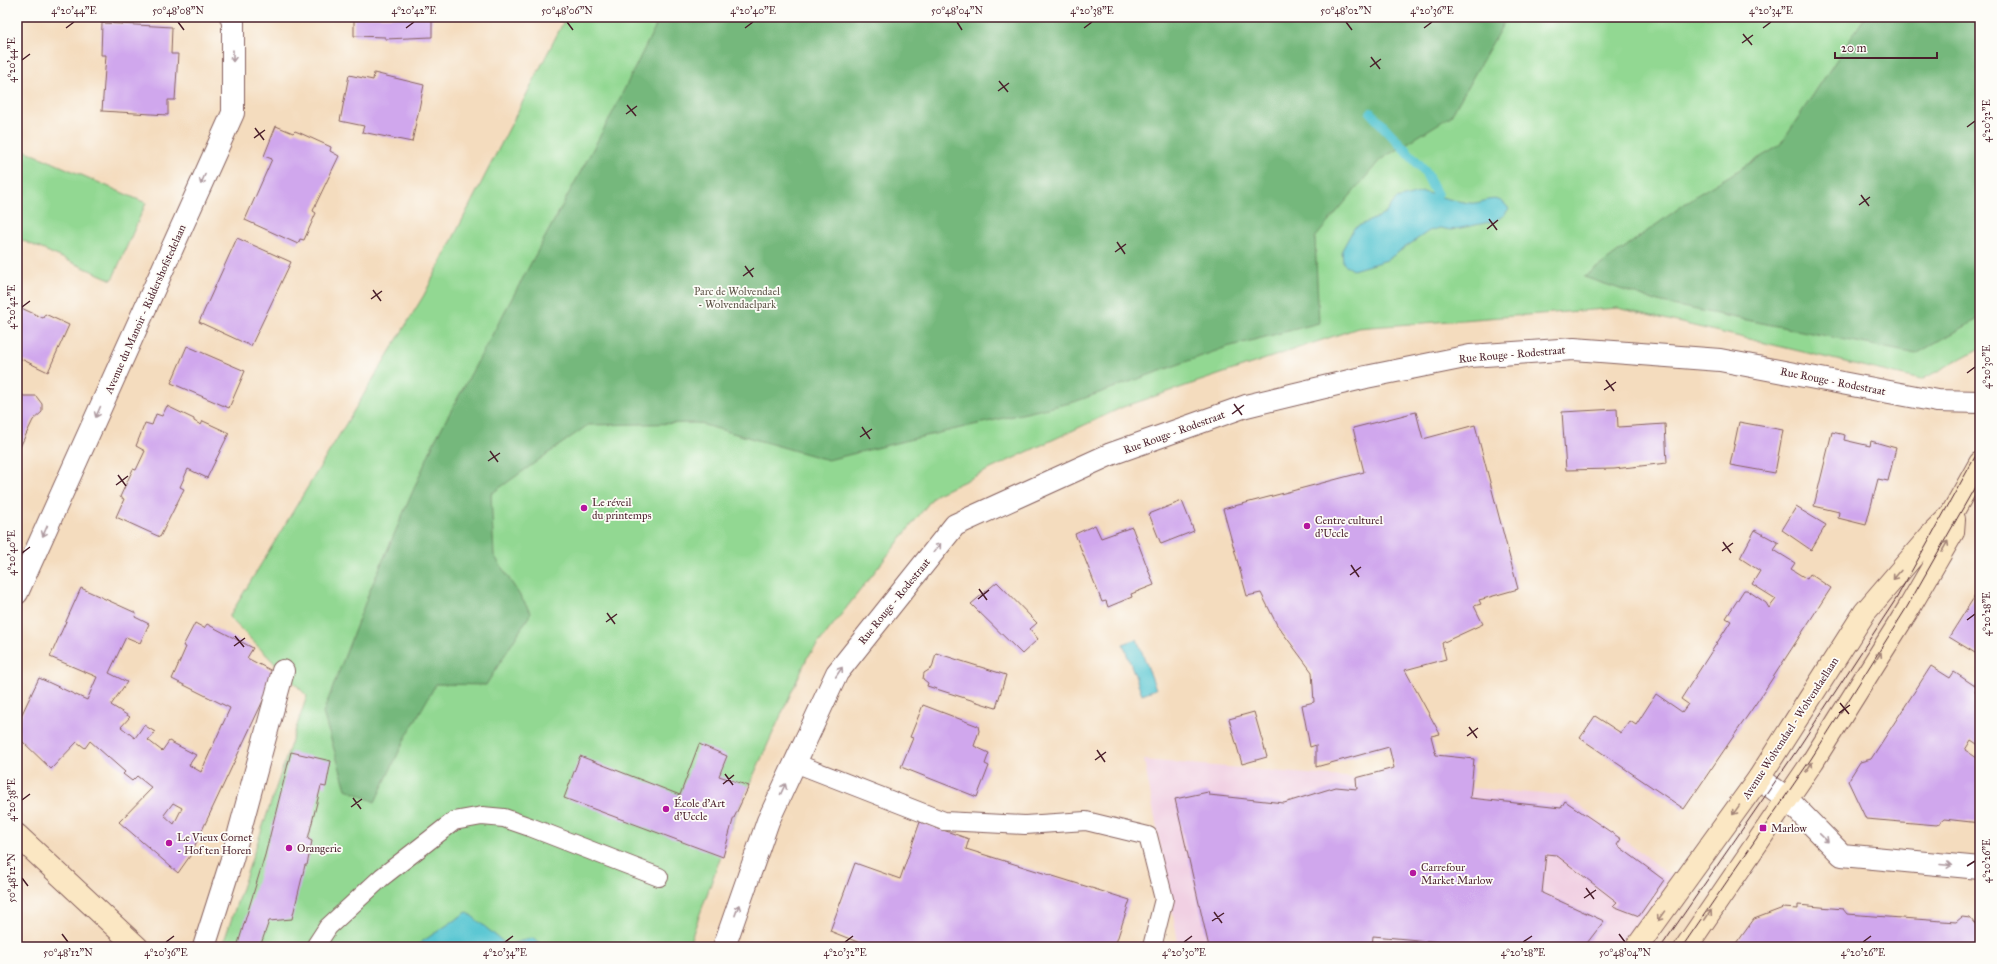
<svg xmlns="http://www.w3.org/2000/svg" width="1997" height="964" font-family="'IM FELL Great Primer',serif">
<rect width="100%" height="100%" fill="#fdfcf7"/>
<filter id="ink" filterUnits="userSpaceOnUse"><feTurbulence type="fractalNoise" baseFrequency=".025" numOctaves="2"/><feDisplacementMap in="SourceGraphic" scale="8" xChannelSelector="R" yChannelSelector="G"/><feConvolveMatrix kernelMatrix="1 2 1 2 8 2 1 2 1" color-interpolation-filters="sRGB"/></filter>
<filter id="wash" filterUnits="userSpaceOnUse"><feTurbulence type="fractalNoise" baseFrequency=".012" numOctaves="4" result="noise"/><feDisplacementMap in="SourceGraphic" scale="16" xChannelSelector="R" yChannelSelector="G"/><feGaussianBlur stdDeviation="0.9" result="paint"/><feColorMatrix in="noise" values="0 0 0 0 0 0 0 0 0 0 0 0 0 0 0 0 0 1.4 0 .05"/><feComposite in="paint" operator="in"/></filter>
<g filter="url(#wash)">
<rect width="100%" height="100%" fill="#f4dcbe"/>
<path fill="#f1d0e3" d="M 1144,760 L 1567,796 L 1676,880 L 1625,947 L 1179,947 Z"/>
<path fill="#92d892" stroke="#6e7c5e" d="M 566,17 L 1980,17 L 1980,348 L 1921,380 L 1618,308 L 1358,328 L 1123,407 L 935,495 L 807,658 L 736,814 L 688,947 L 222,947 L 307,696 L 229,617 L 424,295 Z
M 17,147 L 146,203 L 112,280 L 17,238 Z"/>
<path fill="#75b87c" stroke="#606c54" d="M 660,17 L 1507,17 L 1451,116 L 1380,160 L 1315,238 L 1319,323 L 1227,347 L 1074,402 L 904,441 L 828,460 L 697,423 L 588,425 L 491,494 L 494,555 L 531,613 L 486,685 L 436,684 L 406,737 L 375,802 L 346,789 L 323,713 L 370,590 L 435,440 L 613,112 Z
M 1865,17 L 1980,17 L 1980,318 L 1916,354 L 1662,303 L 1584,277 L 1697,195 L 1779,146 Z"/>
<path fill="#5bc7d3" stroke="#52737f" d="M 1423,192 C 1438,196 1453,201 1469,203 C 1484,205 1496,190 1509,209 L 1503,216 L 1495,221 L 1451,230 L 1440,228 L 1429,231 L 1387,260 L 1353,270 L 1343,263 L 1342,250 L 1354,228 L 1385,214 L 1396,199 Z
M 1137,639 L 1156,689 L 1142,694 L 1123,644 Z
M 467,912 L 507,945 L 532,938 L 546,947 L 410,947 L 417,945 Z"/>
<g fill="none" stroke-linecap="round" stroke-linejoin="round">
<path stroke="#5bc7d3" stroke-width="10" d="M 1371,113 L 1425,171 L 1437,195"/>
</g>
<g id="blocks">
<path fill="#d0a7ed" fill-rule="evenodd" d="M 354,17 L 432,17 L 432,37 L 385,39 L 385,37 L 354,36 Z
M 102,23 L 172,27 L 171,54 L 178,54 L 175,100 L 168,100 L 168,115 L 102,111 L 106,55 L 101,55 Z
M 374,73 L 424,85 L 412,142 L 362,132 L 364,126 L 340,121 L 349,75 L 373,80 Z
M 276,126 L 293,133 L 295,131 L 300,133 L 331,147 L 330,151 L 339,156 L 315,206 L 313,211 L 316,213 L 304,240 L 300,239 L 298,244 L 245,220 L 272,159 L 264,156 Z
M 237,238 L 291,262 L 251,346 L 199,322 Z
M 17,306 L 43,318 L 45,314 L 69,325 L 48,372 L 17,357 Z
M 187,346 L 245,371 L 229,408 L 171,383 Z
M 17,393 L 24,396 L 36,396 L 42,404 L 42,412 L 33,420 L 20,447 L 17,445 Z
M 167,406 L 194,419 L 194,421 L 201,425 L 203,421 L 229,433 L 207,478 L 188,469 L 180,487 L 184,489 L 160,537 L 116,517 L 124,499 L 120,497 L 133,469 L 136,470 L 145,451 L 136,446 L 145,423 L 152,425 L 156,414 L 162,416 Z
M 1617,409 L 1618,427 L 1665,424 L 1667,463 L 1614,469 L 1566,470 L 1562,412 Z
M 1416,412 L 1423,439 L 1475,425 L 1518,589 L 1479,600 L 1481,604 L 1474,606 L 1483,624 L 1442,643 L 1446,659 L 1405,670 L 1440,734 L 1431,736 L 1436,755 L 1474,759 L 1470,798 L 1561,808 L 1565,801 L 1621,839 L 1617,845 L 1664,880 L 1639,916 L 1613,906 L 1617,902 L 1556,855 L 1546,854 L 1542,893 L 1604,921 L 1584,947 L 1497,947 L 1373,936 L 1372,947 L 1209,947 L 1175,799 L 1208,792 L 1209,795 L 1284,803 L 1336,787 L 1357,789 L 1356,778 L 1394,768 L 1389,747 L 1316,767 L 1316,745 L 1310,747 L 1302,705 L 1314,702 L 1312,672 L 1277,625 L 1261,593 L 1247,596 L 1223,509 L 1364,472 L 1353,428 Z
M 1739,422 L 1783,430 L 1775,473 L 1730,465 Z
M 1832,432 L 1845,435 L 1844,440 L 1870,446 L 1871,441 L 1896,448 L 1888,481 L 1878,479 L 1866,525 L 1838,518 L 1839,512 L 1814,506 Z
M 1182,501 L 1194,531 L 1161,544 L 1149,514 Z
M 1796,507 L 1826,525 L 1811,550 L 1782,530 Z
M 1095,525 L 1101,538 L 1132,527 L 1154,585 L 1131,594 L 1132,597 L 1108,607 L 1106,601 L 1102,602 L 1075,534 Z
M 1755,530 L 1779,543 L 1774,550 L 1795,563 L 1791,569 L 1807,579 L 1810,574 L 1831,588 L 1761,696 L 1684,809 L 1580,738 L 1595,716 L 1621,733 L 1630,721 L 1636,725 L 1656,694 L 1682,712 L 1688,704 L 1681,699 L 1731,621 L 1726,618 L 1744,590 L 1747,590 L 1766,603 L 1769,608 L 1776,599 L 1752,584 L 1760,571 L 1740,558 Z
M 997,582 L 1037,623 L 1030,629 L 1038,639 L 1022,654 L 971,604 Z
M 81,588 L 136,613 L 135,617 L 149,624 L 140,643 L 126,637 L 109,673 L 127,682 L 111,705 L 130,717 L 121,727 L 135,738 L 144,725 L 155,732 L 148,740 L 162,751 L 169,741 L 196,755 L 189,765 L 201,772 L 230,708 L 172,679 L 186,647 L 183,646 L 195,623 L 204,628 L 207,624 L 253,648 L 247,658 L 276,673 L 190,856 L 178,873 L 119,822 L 152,788 L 137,776 L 132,781 L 123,774 L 125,772 L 90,741 L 85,748 L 77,742 L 51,769 L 22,741 L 19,735 L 18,728 L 21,716 L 39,678 L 87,700 L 97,677 L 50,657 ZM 173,803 L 182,808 L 174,824 L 164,815 Z
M 1980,588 L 1980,656 L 1949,637 Z
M 936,653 L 1006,675 L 996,708 L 927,686 L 928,683 L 923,679 L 924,673 L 932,668 Z
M 1931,666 L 1950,678 L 1954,672 L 1978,688 L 1975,692 L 1980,696 L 1980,746 L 1971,740 L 1965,750 L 1980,760 L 1980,777 L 1978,780 L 1980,781 L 1980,823 L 1944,819 L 1937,825 L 1866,819 L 1848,781 L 1860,762 L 1871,759 Z
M 923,705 L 978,726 L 979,731 L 974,746 L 989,753 L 985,764 L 989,766 L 977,797 L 901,767 L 913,738 L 910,737 Z
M 1254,712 L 1267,757 L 1242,764 L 1229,719 Z
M 699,744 L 727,756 L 719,776 L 749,786 L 733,820 L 723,857 L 564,798 L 580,756 L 680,795 Z
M 291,752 L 331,761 L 326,787 L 321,786 L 308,839 L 312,841 L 307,865 L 305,865 L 292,919 L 269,921 L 260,947 L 237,947 L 265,855 Z
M 920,822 L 969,839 L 966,849 L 1130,900 L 1116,943 L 1114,947 L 870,947 L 830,931 L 855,863 L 900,879 Z
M 1798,905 L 1843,909 L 1847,914 L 1956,922 L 1962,917 L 1970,918 L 1975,924 L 1980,924 L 1978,942 L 1980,942 L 1980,947 L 1734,947 L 1754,919 L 1783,908 L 1798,909 Z"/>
</g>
</g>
<g filter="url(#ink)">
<use href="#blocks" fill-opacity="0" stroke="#86615e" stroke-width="1"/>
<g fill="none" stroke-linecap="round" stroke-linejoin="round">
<defs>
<path id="lane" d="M 795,763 L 944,821 L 1025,825 L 1086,821 L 1148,836 L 1164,899 L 1152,947
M 315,947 L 328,927 L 382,877 L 454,821 L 482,816 L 504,818 L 530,827 L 659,877"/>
<path id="street" d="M 17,593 L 233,113 L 233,22 L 231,17
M 1759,778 L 1785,797 L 1842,855 L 1980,868
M 204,947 L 232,859 L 283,671
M 724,947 L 768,821 L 837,673 L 955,525 L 1111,454 L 1246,406 L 1366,377 L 1470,356 L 1574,349 L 1720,360 L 1937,401 L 1980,402"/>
<path id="secondary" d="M 17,835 L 137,947
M 1637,947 L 1759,778 L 1865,612 L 1931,535 L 1951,515 L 1980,463
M 1686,947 L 1813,761 L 1909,608 L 1953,532 L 1954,519 L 1951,515"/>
</defs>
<use href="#lane" stroke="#86615e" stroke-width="20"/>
<use href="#street" stroke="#86615e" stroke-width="24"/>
<use href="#secondary" stroke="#86615e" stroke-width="24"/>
<use href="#lane" stroke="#fff" stroke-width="18"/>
<use href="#street" stroke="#fff" stroke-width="22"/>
<use href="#secondary" stroke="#fbe7c3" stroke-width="22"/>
<path stroke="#4a1f2b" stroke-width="1" d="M 1661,947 L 1797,750 L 1896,599 L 1980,448
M 1682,947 L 1811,759 L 1848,701 L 1907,607 L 1980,478"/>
</g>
<defs><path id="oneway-shaft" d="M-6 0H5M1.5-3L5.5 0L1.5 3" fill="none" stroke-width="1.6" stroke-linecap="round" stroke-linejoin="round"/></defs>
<g stroke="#ae9aa0">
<use href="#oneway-shaft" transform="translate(233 56) rotate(90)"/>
<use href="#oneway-shaft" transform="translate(203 179) rotate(114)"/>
<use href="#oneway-shaft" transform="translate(98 412) rotate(114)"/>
<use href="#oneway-shaft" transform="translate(45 531) rotate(114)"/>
<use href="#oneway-shaft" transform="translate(937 548) rotate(-51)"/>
<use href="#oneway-shaft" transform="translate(839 672) rotate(-56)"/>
<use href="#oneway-shaft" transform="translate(783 789) rotate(-65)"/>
<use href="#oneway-shaft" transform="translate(1824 838) rotate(44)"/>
<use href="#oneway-shaft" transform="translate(1946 865) rotate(5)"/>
<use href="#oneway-shaft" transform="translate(737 910) rotate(-70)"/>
</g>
<g stroke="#a28377">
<use href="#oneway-shaft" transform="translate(1945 546) rotate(-60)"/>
<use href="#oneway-shaft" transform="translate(1897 575) rotate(130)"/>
<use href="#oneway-shaft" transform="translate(1878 657) rotate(-58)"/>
<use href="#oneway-shaft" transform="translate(1809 767) rotate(-56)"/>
<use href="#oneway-shaft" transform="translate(1736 810) rotate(125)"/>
<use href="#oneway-shaft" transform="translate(1708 915) rotate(-56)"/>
<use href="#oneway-shaft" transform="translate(1661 916) rotate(126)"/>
</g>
</g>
<path fill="none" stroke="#4a1f2b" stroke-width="1.5" d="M 178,22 L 184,30M 567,22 L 573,30M 957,22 L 962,30M 1346,22 L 1352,30M 66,28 L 74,22M 406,28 L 414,22M 745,28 L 753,22M 1084,28 L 1092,22M 1424,28 L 1432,22M 1763,28 L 1771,22M 1743,34 L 1752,45M 1742,43 L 1753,35M 1371,57 L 1380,69M 22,60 L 30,54M 1370,67 L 1381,59M 999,81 L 1008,92M 998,91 L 1009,83M 627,105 L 636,116M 626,114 L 637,106M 1967,127 L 1975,121M 255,128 L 264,140M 254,138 L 265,130M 1861,195 L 1869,206M 1859,205 L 1870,197M 1489,219 L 1497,230M 1487,229 L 1498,220M 1117,242 L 1125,254M 1115,252 L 1126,244M 745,266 L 753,277M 743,276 L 754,268M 373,290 L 381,301M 371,299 L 382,291M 22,307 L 30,301M 1967,373 L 1975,367M 1606,380 L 1614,391M 1604,390 L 1616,382M 1234,404 L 1242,415M 1232,414 L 1244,405M 862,427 L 870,439M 860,437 L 872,429M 490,451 L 498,462M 488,461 L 500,453M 118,475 L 126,486M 116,485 L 128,476M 1723,542 L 1731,553M 1722,551 L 1733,543M 22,553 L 30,547M 1351,565 L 1359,577M 1350,575 L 1361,567M 979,589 L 987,600M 978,599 L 989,590M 607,613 L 615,624M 1967,620 L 1975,614M 606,622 L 617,614M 235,636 L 244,647M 234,646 L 245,638M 1840,703 L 1849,714M 1839,713 L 1850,705M 1469,727 L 1477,738M 1467,736 L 1478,728M 1097,750 L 1105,762M 1095,760 L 1106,752M 725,774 L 733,785M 723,784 L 734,775M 353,798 L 361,809M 22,800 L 30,794M 351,807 L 362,799M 1967,866 L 1975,861M 22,878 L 28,886M 1586,888 L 1594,899M 1584,898 L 1596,890M 1214,912 L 1222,923M 1212,921 L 1224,913M 62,934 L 68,942M 1619,934 L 1625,942M 166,942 L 174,936M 505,942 L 513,936M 845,942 L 853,936M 1184,942 L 1192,936M 1523,942 L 1532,936M 1863,942 L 1871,936"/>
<g fill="#b5179e" stroke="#fdfcf7" stroke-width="1.5">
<circle cx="584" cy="508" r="4"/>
<circle cx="1307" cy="526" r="4"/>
<circle cx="666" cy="809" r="4"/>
<rect x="1759" y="824" width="8" height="8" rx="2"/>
<circle cx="169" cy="843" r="4"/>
<circle cx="289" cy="848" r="4"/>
<circle cx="1413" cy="873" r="4"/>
</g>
<g text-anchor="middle" stroke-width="3.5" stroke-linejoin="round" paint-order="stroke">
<g font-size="11" fill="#60564a" stroke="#fdfcf7">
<text x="737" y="295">Parc de Wolvendael<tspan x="737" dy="13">- Wolvendaelpark</tspan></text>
</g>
<g font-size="11" fill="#4a1f2b" stroke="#fdfcf7">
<text transform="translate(145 309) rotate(-66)" y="4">Avenue du Manoir - Riddershofstedelaan</text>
<text transform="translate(1512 354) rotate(-5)" y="4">Rue Rouge - Rodestraat</text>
<text transform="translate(1833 381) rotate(11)" y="4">Rue Rouge - Rodestraat</text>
<text transform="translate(1174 432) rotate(-20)" y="4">Rue Rouge - Rodestraat</text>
<text transform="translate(894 601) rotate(-51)" y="4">Rue Rouge - Rodestraat</text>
<text transform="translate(1790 728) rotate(-57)" y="4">Avenue Wolvendael - Wolvendaellaan</text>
</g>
<g font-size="11" fill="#4a1f2b" stroke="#fdfcf7" text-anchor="start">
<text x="592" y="506">Le réveil<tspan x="592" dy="13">du printemps</tspan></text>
<text x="1315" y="524">Centre culturel<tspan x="1315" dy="13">d'Uccle</tspan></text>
<text x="674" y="807">École d'Art<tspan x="674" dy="13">d'Uccle</tspan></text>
<text x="1771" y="832">Marlow</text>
<text x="177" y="841">Le Vieux Cornet<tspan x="177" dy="13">- Hof ten Horen</tspan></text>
<text x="297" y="852">Orangerie</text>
<text x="1421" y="871">Carrefour<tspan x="1421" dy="13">Market Marlow</tspan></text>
</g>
</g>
<rect width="1997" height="964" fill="none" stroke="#fdfcf7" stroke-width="44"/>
<path d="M1835 52v6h102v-6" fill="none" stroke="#4a1f2b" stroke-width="2"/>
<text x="1841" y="52" font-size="12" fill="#4a1f2b" stroke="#fdfcf7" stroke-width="3" paint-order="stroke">20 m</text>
<rect x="22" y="22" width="1953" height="920" fill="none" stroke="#4a1f2b" stroke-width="1.5"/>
<g font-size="10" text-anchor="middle" fill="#4a1f2b">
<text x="74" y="14">4°20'44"E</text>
<text x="178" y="14">50°48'08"N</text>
<text x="414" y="14">4°20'42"E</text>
<text x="567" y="14">50°48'06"N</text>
<text x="753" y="14">4°20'40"E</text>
<text x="957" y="14">50°48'04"N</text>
<text x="1092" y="14">4°20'38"E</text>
<text x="1346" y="14">50°48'02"N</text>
<text x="1432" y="14">4°20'36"E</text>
<text x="1771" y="14">4°20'34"E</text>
<text transform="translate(11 60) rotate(-90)" y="4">4°20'44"E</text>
<text transform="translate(1986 121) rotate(-90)" y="4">4°20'32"E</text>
<text transform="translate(11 307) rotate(-90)" y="4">4°20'42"E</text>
<text transform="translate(1986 367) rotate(-90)" y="4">4°20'30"E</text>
<text transform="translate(11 553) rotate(-90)" y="4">4°20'40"E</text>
<text transform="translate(1986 614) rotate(-90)" y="4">4°20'28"E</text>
<text transform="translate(11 800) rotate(-90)" y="4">4°20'38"E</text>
<text transform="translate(1986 861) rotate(-90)" y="4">4°20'26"E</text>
<text transform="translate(11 878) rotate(-90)" y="4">50°48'12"N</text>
<text x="68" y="956">50°48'12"N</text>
<text x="166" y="956">4°20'36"E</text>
<text x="505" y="956">4°20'34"E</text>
<text x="845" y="956">4°20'32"E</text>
<text x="1184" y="956">4°20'30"E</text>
<text x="1523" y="956">4°20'28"E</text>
<text x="1625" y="956">50°48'04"N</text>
<text x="1863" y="956">4°20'26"E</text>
</g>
</svg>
